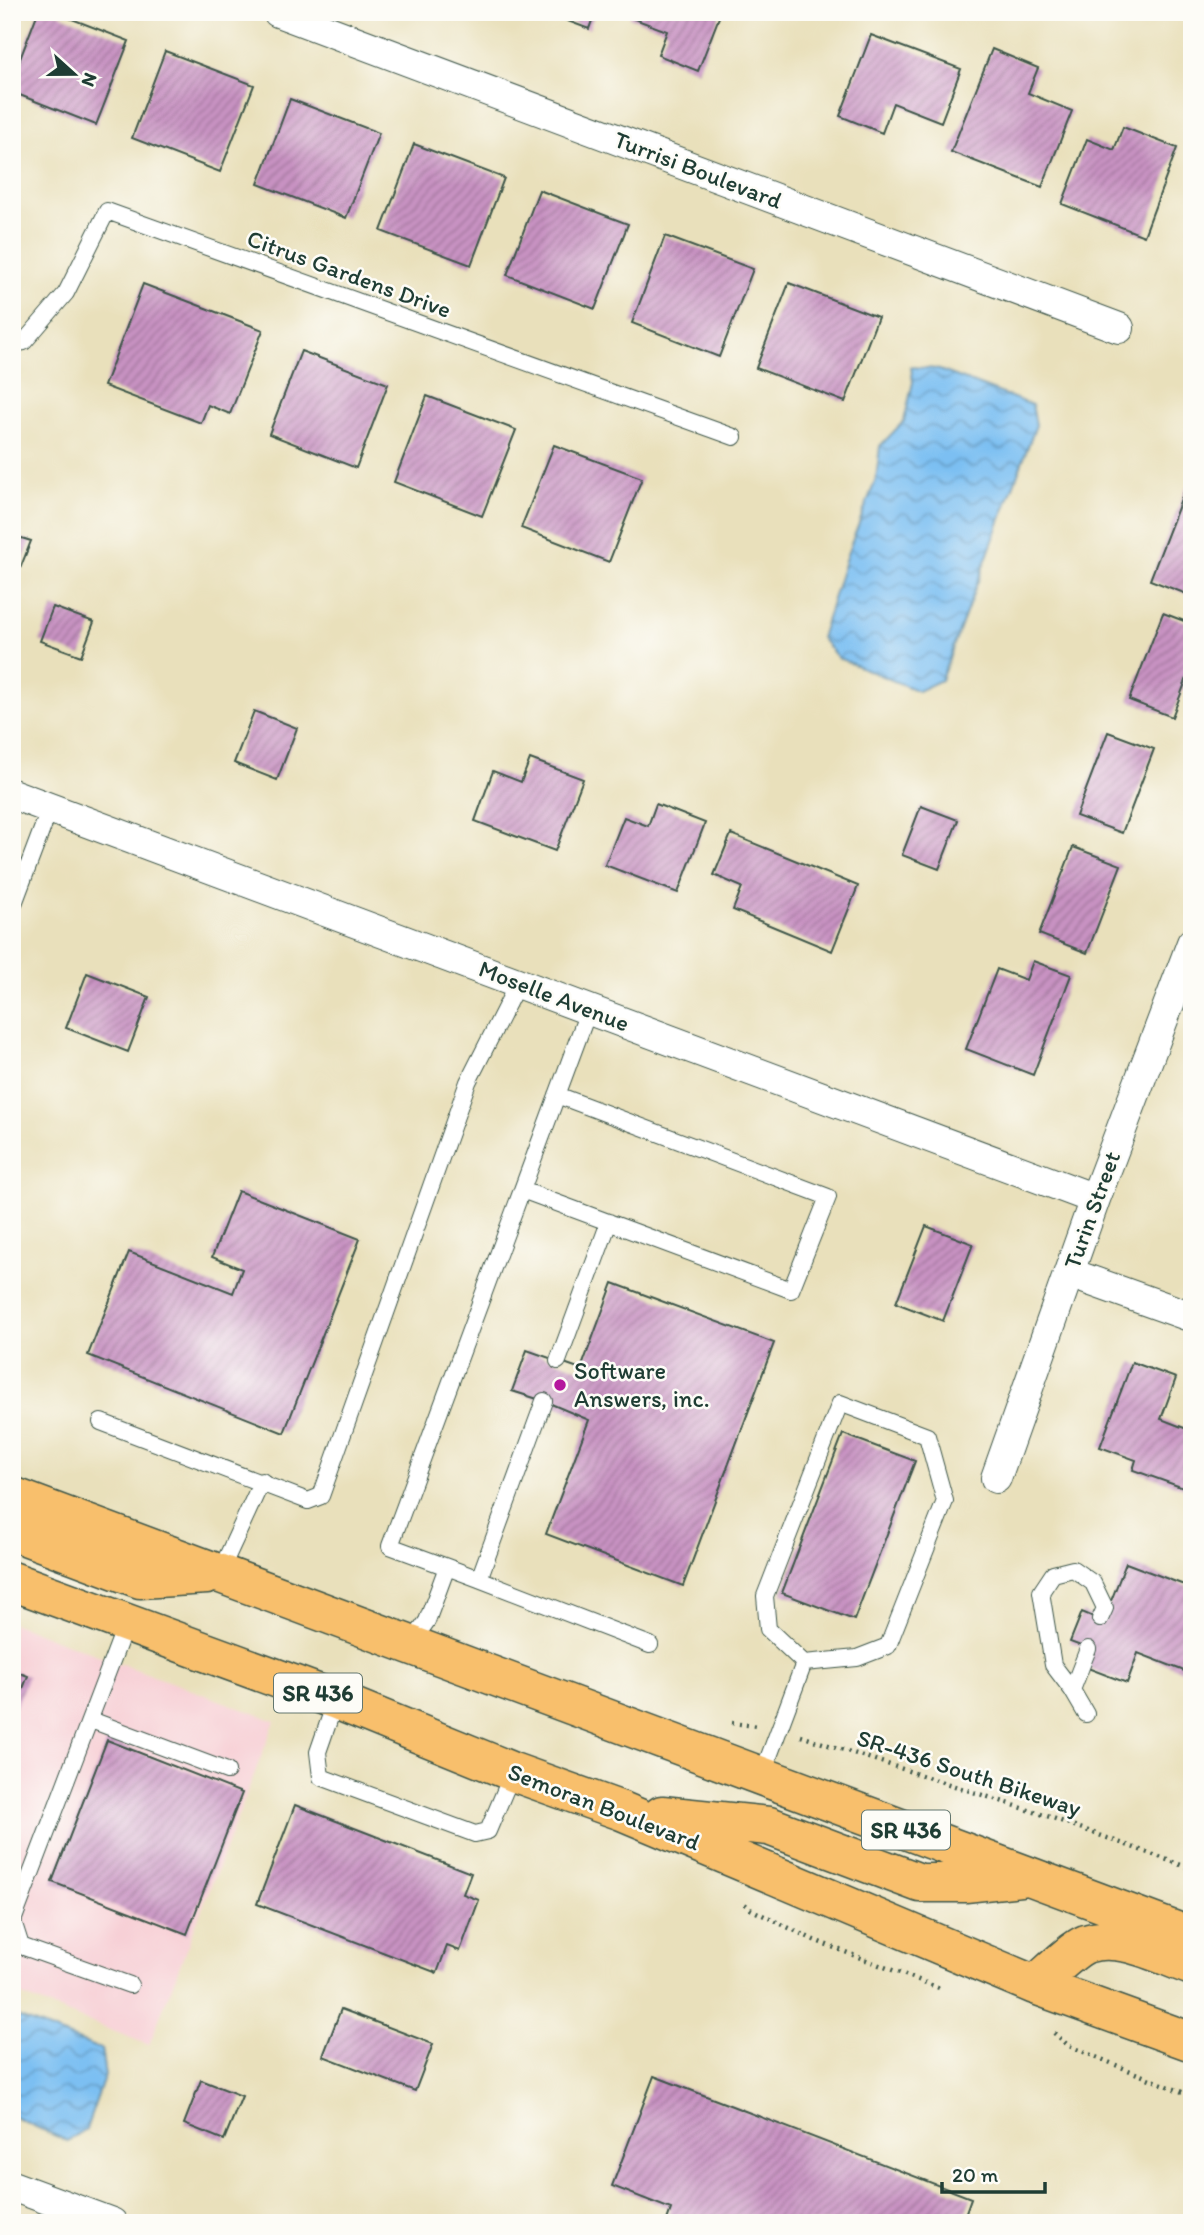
<svg xmlns="http://www.w3.org/2000/svg" width="1204" height="2235" font-family="Itim,sans-serif">
<defs>
<pattern id="water-waves" width="16" height="10" patternUnits="userSpaceOnUse" patternTransform="scale(1.75)"><rect width="16" height="10" fill="#7cbff2"/><path d="M0 5q4-4 8 0t8 0" fill="none" stroke="#659cc5"/></pattern>
<pattern id="building-hatch" width="6" height="6" patternUnits="userSpaceOnUse" patternTransform="scale(1.75)"><rect width="6" height="6" fill="#c892c2"/><path d="M-1 1l2-2M0 6l6-6M5 7l2-2" fill="none" stroke="#a2789e"/></pattern>
</defs>
<rect width="100%" height="100%" fill="#fdfcf7"/>
<filter id="ink" filterUnits="userSpaceOnUse"><feTurbulence type="fractalNoise" baseFrequency=".0143" numOctaves="2"/><feDisplacementMap in="SourceGraphic" scale="14" xChannelSelector="R" yChannelSelector="G"/><feConvolveMatrix kernelMatrix="1 2 1 2 8 2 1 2 1" color-interpolation-filters="sRGB"/></filter>
<filter id="wash" filterUnits="userSpaceOnUse"><feTurbulence type="fractalNoise" baseFrequency=".00686" numOctaves="4" result="noise"/><feDisplacementMap in="SourceGraphic" scale="28" xChannelSelector="R" yChannelSelector="G"/><feGaussianBlur stdDeviation="1.57" result="paint"/><feColorMatrix in="noise" values="0 0 0 0 0 0 0 0 0 0 0 0 0 0 0 0 0 1.4 0 .05"/><feComposite in="paint" operator="in"/></filter>
<g filter="url(#wash)">
<rect width="100%" height="100%" fill="#e9e0bb"/>
<path fill="#f7cfd5" d="M 12,1623 L 275,1721 L 149,2045 L 12,1992 Z"/>
<path fill="url(#water-waves)" stroke="#4e7e93" stroke-width="2" d="M 911,367 L 937,369 L 1032,405 L 1036,425 L 941,680 L 918,691 L 838,658 L 821,638 L 846,557 L 876,479 L 880,446 L 904,421 L 913,382 Z
M 12,2015 L 101,2049 L 105,2075 L 86,2129 L 67,2141 L 12,2116 Z"/>
<g id="blocks">
<path fill="url(#building-hatch)" d="M 38,12 L 54,12 L 129,41 L 96,125 L 12,92 L 12,80 Z
M 544,12 L 595,12 L 589,29 Z
M 631,12 L 721,12 L 698,71 L 658,55 L 667,31 L 629,17 Z
M 871,35 L 961,69 L 941,122 L 893,103 L 882,133 L 840,116 Z
M 992,49 L 1038,68 L 1028,93 L 1072,111 L 1042,187 L 951,152 Z
M 165,51 L 254,85 L 220,172 L 132,138 Z
M 290,99 L 379,133 L 346,218 L 258,184 Z
M 1123,127 L 1177,148 L 1144,236 L 1062,204 L 1087,139 L 1114,150 Z
M 414,144 L 504,178 L 471,265 L 381,231 Z
M 539,190 L 628,224 L 595,309 L 507,275 Z
M 665,236 L 753,269 L 719,357 L 632,323 Z
M 789,283 L 878,317 L 845,402 L 756,368 Z
M 143,284 L 263,330 L 230,414 L 208,405 L 201,423 L 104,386 Z
M 301,351 L 388,384 L 356,468 L 269,434 Z
M 427,396 L 516,430 L 482,516 L 394,482 Z
M 554,445 L 642,478 L 609,562 L 521,528 Z
M 1186,487 L 1192,489 L 1192,596 L 1150,580 Z
M 12,535 L 31,541 L 12,589 Z
M 53,607 L 94,622 L 81,656 L 40,641 Z
M 1163,613 L 1192,624 L 1192,665 L 1172,717 L 1129,700 Z
M 254,711 L 297,728 L 277,780 L 234,763 Z
M 1108,732 L 1154,749 L 1122,833 L 1076,816 Z
M 530,759 L 583,779 L 555,851 L 475,821 L 493,771 L 521,782 Z
M 656,804 L 705,823 L 678,893 L 605,865 L 624,817 L 648,826 Z
M 921,806 L 958,820 L 939,869 L 902,855 Z
M 731,834 L 858,886 L 832,951 L 733,910 L 742,887 L 714,875 Z
M 1073,847 L 1121,865 L 1087,953 L 1039,934 Z
M 1033,961 L 1071,975 L 1033,1075 L 966,1049 L 997,969 L 1026,980 Z
M 87,973 L 149,997 L 128,1052 L 66,1028 Z
M 238,1191 L 360,1239 L 284,1433 L 88,1355 L 129,1252 L 233,1293 L 242,1269 L 212,1257 Z
M 926,1226 L 973,1244 L 943,1321 L 896,1303 Z
M 613,1283 L 774,1343 L 683,1586 L 546,1534 L 589,1420 L 544,1401 L 512,1391 L 527,1350 L 581,1369 Z
M 1132,1362 L 1176,1378 L 1161,1419 L 1192,1431 L 1192,1491 L 1133,1470 L 1136,1460 L 1100,1447 Z
M 843,1434 L 915,1461 L 854,1620 L 782,1593 Z
M 1126,1563 L 1192,1588 L 1192,1674 L 1138,1653 L 1127,1683 L 1085,1667 L 1092,1650 L 1070,1642 L 1082,1612 L 1103,1621 Z
M 12,1670 L 28,1676 L 12,1715 Z
M 107,1740 L 242,1793 L 187,1934 L 52,1882 Z
M 295,1805 L 471,1873 L 463,1894 L 479,1900 L 460,1951 L 447,1946 L 437,1973 L 257,1904 Z
M 341,2009 L 433,2044 L 415,2091 L 323,2056 Z
M 654,2076 L 971,2198 L 962,2223 L 666,2223 L 671,2209 L 612,2186 Z
M 201,2080 L 242,2096 L 224,2140 L 184,2124 Z"/>
</g>
</g>
<g filter="url(#ink)">
<use href="#blocks" fill-opacity="0" stroke="#3d5548" stroke-width="2"/>
<g fill="none" stroke-linecap="round" stroke-linejoin="round">
<defs>
<path id="lane" d="M 12,344 L 24,342 L 66,293 L 107,211 L 734,437
M 12,909 L 50,808
M 522,1190 L 791,1290 L 828,1197 L 557,1095
M 558,1361 L 609,1222
M 840,1403 L 927,1436 L 945,1501 L 888,1646 L 857,1658 L 804,1663 L 768,1629 L 765,1596 Z
M 101,1422 L 308,1501 L 321,1496 L 468,1082 L 518,983
M 447,1567 L 479,1579 L 544,1401
M 219,1574 L 262,1481
M 479,1579 L 650,1645
M 126,1624 L 13,1921 L 21,1946 L 130,1985
M 410,1645 L 427,1621 L 447,1567 L 390,1546 L 589,1009
M 1088,1649 L 1072,1690 L 1053,1665 L 1041,1592 L 1053,1574 L 1073,1569 L 1093,1583 L 1105,1608 L 1100,1619
M 1072,1690 L 1086,1714
M 336,1700 L 318,1752 L 321,1777 L 475,1834 L 488,1831 L 513,1772
M 91,1720 L 227,1771
M 762,1775 L 804,1663"/>
<path id="street" d="M 278,12 L 1119,328
M 12,794 L 1095,1199
M 1069,1273 L 1192,1317
M 996,1478 L 1095,1199 L 1192,943
M 12,2186 L 112,2223"/>
<path id="primary" d="M 12,1496 L 1192,1937
M 12,1531 L 140,1579 L 207,1575
M 12,1581 L 336,1700 L 513,1772 L 622,1811 L 1035,1985 L 1192,2042
M 662,1815 L 769,1826 L 920,1883 L 965,1883 L 1021,1877
M 1035,1985 C 1047,1975 1073,1949 1086,1944 C 1120,1932 1160,1955 1192,1966"/>
</defs>
<use href="#lane" stroke="#3d5548" stroke-width="18"/>
<use href="#street" stroke="#3d5548" stroke-width="32"/>
<use href="#primary" stroke="#3d5548" stroke-width="41"/>
<path stroke="#3d5548" stroke-width="4.5" stroke-dasharray="2 5" stroke-linecap="butt" d="M 732,1723 L 756,1726
M 801,1736 L 1050,1817 L 1192,1869
M 745,1904 L 750,1909 L 814,1940 L 939,1988
M 1054,2033 L 1069,2046 L 1192,2096"/>
<use href="#lane" stroke="#fff" stroke-width="16"/>
<use href="#street" stroke="#fff" stroke-width="30"/>
<use href="#primary" stroke="#f8bf6c" stroke-width="38"/>
</g>
</g>
<circle fill="#b5179e" stroke="#fdfcf7" stroke-width="2.5" cx="560" cy="1385" r="7"/>
<g text-anchor="middle" stroke-width="5" stroke-linejoin="round" paint-order="stroke">
<g fill="#fdfcf7" stroke="#62766e" stroke-width="2">
<rect x="274" y="1673.5" width="88" height="39" rx="5"/>
<rect x="862" y="1810.5" width="88" height="39" rx="5"/>
</g>
<g font-size="23" font-weight="bold" fill="#1f3d34">
<text x="318" y="1701">SR 436</text>
<text x="906" y="1838">SR 436</text>
</g>
<g font-size="24" fill="#1f3d34" stroke="#fdfcf7">
<text transform="translate(698 170) rotate(21)" y="8">Turrisi Boulevard</text>
<text transform="translate(349 274) rotate(20)" y="8">Citrus Gardens Drive</text>
<text transform="translate(554 996) rotate(21)" y="8">Moselle Avenue</text>
<text transform="translate(1092 1210) rotate(-70)" y="8">Turin Street</text>
<text transform="translate(969 1773) rotate(18)" y="8">SR-436 South Bikeway</text>
<text transform="translate(604 1807) rotate(21)" y="8">Semoran Boulevard</text>
</g>
<g font-size="24" fill="#1f3d34" stroke="#fdfcf7" text-anchor="start">
<text x="574" y="1379">Software<tspan x="574" dy="28">Answers, inc.</tspan></text>
</g>
</g>
<rect width="1204" height="2235" fill="none" stroke="#fdfcf7" stroke-width="42"/>
<g transform="translate(74 74) rotate(111)" stroke="#fdfcf7" stroke-width="5" paint-order="stroke">
<path d="M0-5L12 26L0 18L-12 26Z" fill="#1f3d34"/>
<text y="-10" font-size="19" font-weight="bold" text-anchor="middle" fill="#1f3d34">N</text>
</g>
<path d="M942 2182v10h103v-10" fill="none" stroke="#1f3d34" stroke-width="3.5"/>
<text x="952" y="2182" font-size="21" fill="#1f3d34" stroke="#fdfcf7" stroke-width="5" paint-order="stroke">20 m</text>
</svg>
